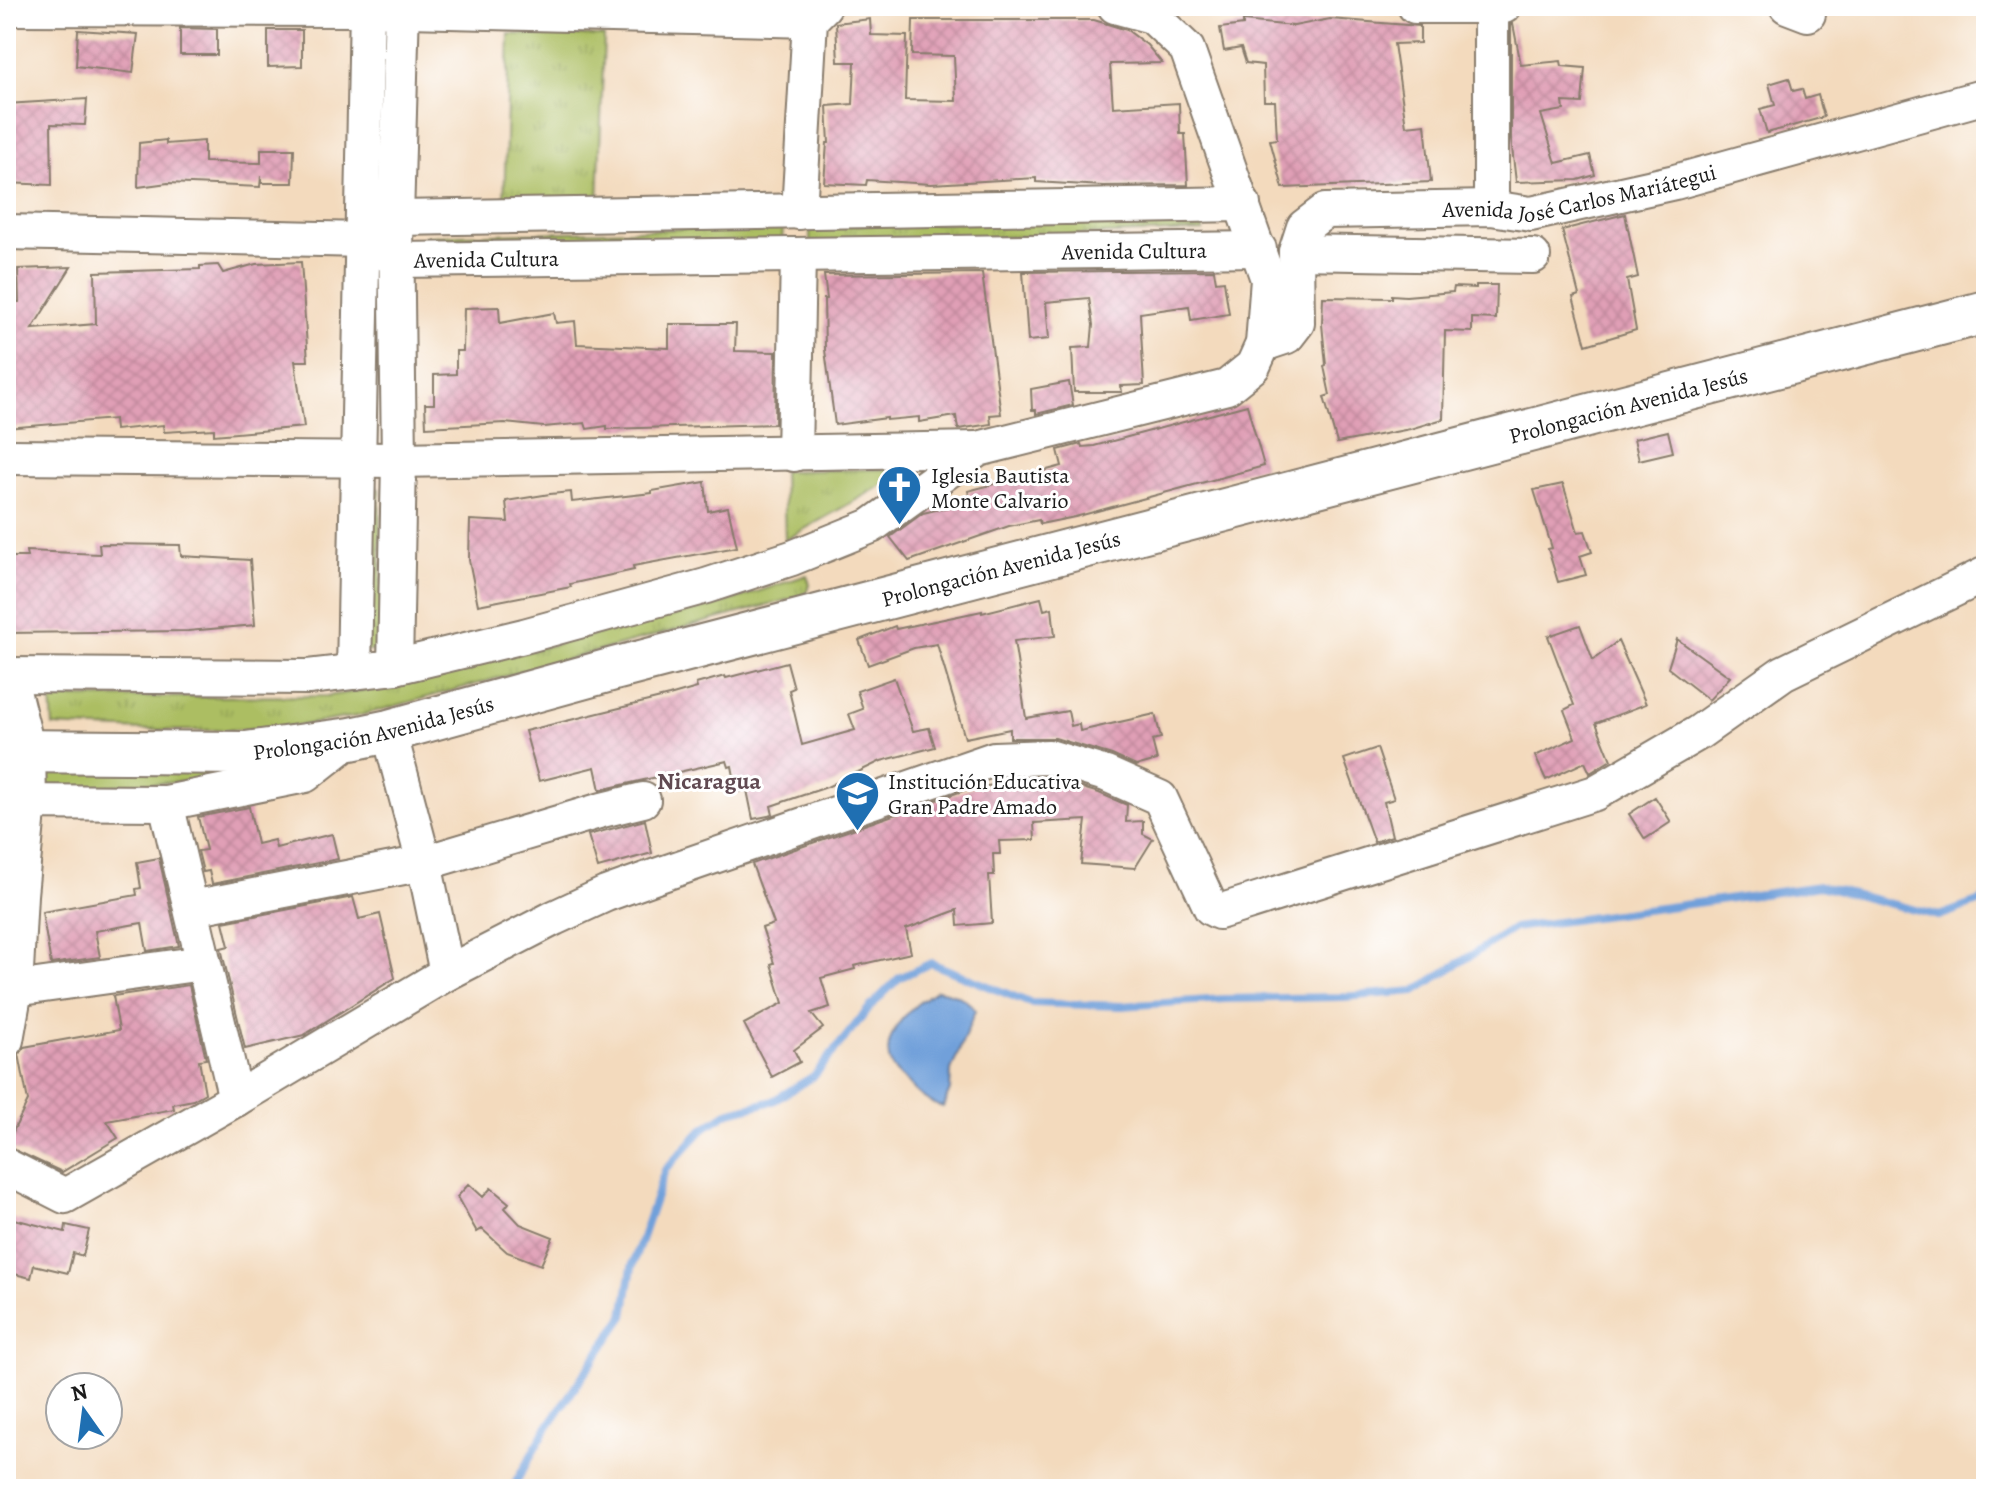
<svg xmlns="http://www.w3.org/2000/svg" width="1992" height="1495" font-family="Alegreya,serif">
<defs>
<pattern id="grass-tufts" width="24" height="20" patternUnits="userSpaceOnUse" patternTransform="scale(2)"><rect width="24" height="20" fill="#acbe62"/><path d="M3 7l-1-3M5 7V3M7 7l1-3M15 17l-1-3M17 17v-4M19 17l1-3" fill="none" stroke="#93a354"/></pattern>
<pattern id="building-cross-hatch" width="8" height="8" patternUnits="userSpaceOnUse" patternTransform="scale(2)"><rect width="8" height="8" fill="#e09fb6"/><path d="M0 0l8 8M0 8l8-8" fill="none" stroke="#c0889c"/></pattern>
</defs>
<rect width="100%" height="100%" fill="#fff"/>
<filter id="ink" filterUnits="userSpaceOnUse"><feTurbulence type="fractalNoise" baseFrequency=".0125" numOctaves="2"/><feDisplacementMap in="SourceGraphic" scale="16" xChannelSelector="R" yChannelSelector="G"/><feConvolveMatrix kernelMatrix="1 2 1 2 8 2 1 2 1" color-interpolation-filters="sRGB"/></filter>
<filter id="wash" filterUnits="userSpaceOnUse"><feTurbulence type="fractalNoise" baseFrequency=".006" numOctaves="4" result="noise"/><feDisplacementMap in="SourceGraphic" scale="32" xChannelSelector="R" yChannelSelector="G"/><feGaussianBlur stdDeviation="1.8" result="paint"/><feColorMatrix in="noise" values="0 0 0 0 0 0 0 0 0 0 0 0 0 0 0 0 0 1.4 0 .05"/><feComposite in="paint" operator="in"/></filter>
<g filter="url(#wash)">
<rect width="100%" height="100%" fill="#f3dabd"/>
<path fill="url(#grass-tufts)" stroke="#646d3f" stroke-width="2" d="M 509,34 L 604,36 L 598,205 L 504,207 Z
M 1203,218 L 1203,231 L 810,243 L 810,226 Z
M 783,226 L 782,243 L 426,243 L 425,236 Z
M 897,469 L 902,474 L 785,540 L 783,471 Z
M 360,487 L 379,489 L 383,651 L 366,651 Z
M 807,575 L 810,585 L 805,595 L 358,716 C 336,719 314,724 292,726 C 213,734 132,730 53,726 L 51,698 L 327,696 L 366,690 L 721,604 Z
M 54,768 L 240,771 L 202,781 L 46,789 L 44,782 Z"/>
<path fill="#71a0da" stroke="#465e7b" stroke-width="2" d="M 937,990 C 951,992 967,997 975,1011 L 951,1071 L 950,1090 L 943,1107 C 928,1103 919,1095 908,1083 C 902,1078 894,1072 891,1065 C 878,1034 914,1004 937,990 Z"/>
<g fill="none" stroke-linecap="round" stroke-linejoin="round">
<path stroke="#71a0da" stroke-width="8" d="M 512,1489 L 545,1431 L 624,1316 L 632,1267 L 665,1170 L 703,1129 L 727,1113 L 773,1101 L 814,1076 L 870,1007 L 899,978 L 931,963 L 1030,1003 L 1121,1006 L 1224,999 L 1343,997 L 1415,991 L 1514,928 L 1820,886 L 1939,916 L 1986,899"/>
</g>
<g id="blocks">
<path fill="url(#building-cross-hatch)" d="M 870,19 L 871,35 L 907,36 L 905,100 L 956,101 L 954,56 L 912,55 L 913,20 L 1094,20 L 1127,30 L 1147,45 L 1162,63 L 1110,64 L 1113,107 L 1179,103 L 1180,134 L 1185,134 L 1188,185 L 1103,186 L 1036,182 L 1036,178 L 931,184 L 867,180 L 866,185 L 824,183 L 827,143 L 829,143 L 827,106 L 853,104 L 855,62 L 838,62 L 836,23 Z
M 1330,19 L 1420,26 L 1420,43 L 1394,44 L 1406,126 L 1425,124 L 1431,182 L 1283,188 L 1270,140 L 1277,139 L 1275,101 L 1264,101 L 1263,65 L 1246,63 L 1241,48 L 1224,51 L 1220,28 L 1243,25 L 1243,21 L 1294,26 Z
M 1511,24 L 1513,24 L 1521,65 L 1561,61 L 1562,66 L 1585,68 L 1582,103 L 1563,102 L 1564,110 L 1541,114 L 1556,163 L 1590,155 L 1595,175 L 1578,180 L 1516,182 L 1511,139 Z
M 180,28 L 217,29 L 217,55 L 180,55 Z
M 78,30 L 138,34 L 133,73 L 76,66 Z
M 268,30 L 302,30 L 302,66 L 268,67 Z
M 1789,78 L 1793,91 L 1802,89 L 1805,99 L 1818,95 L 1824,117 L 1767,133 L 1760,109 L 1775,105 L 1769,84 Z
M 87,99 L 85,125 L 51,124 L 52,185 L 6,183 L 6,104 Z
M 166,140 L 166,144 L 204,141 L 204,162 L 261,163 L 261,149 L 294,149 L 293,183 L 261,183 L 261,176 L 260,187 L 168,183 L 138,187 L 139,143 Z
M 1625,214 L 1638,277 L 1627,280 L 1636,330 L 1586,345 L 1573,297 L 1579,295 L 1562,230 Z
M 301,262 L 308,361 L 295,361 L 304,427 L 214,435 L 214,429 L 164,432 L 163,425 L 115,430 L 114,419 L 6,428 L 6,302 L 19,302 L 18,269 L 71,267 L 32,329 L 96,324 L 95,272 L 200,269 L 200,266 L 218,265 L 223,273 L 256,264 Z
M 1214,270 L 1216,282 L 1224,281 L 1229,314 L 1191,320 L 1189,306 L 1140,313 L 1144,385 L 1121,386 L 1122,392 L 1074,392 L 1072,348 L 1091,347 L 1093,325 L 1089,298 L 1046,302 L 1049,339 L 1028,341 L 1023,272 Z
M 982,273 L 1001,414 L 990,415 L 991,424 L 958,429 L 956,416 L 919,422 L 919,417 L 887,420 L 887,418 L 835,425 L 825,350 L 824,299 L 827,299 L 824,275 Z
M 1476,285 L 1497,285 L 1496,319 L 1472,318 L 1472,332 L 1445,331 L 1443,419 L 1410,429 L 1337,443 L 1324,397 L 1330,395 L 1324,366 L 1326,365 L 1322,324 L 1323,297 L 1392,298 L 1392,295 L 1406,296 L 1453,292 L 1454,287 L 1476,288 Z
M 499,307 L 500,323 L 554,313 L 556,323 L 575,321 L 577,344 L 669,348 L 669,324 L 736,324 L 735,351 L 776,352 L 775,424 L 607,429 L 607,426 L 587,429 L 585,423 L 544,427 L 505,423 L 426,427 L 425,404 L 434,404 L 434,375 L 456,374 L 456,351 L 463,351 L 464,308 Z
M 1069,382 L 1073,405 L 1036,414 L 1036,410 L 1032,410 L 1031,389 Z
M 1247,405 L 1264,466 L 1075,517 L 1040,524 L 1039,520 L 1009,526 L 909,561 L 890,537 L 923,513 L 971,502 L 968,491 L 1062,466 L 1058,450 L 1081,444 L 1082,447 L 1094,446 Z
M 1668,431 L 1673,452 L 1639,460 L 1634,439 Z
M 705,482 L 708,511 L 728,507 L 737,547 L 633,566 L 634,570 L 570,584 L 571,587 L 478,605 L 469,560 L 470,520 L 508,522 L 506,501 L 550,494 L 571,492 L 572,502 L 652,493 L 652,491 Z
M 1563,484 L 1578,532 L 1585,531 L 1592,552 L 1580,556 L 1586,575 L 1558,582 L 1548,549 L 1552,548 L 1534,490 Z
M 99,544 L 180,545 L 181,556 L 250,560 L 255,625 L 188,631 L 6,633 L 6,557 L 27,557 L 26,551 L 100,554 Z
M 1041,598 L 1044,610 L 1052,608 L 1055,636 L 1014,641 L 1026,718 L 1068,711 L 1071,726 L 1079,724 L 1080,731 L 1155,714 L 1161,738 L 1152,740 L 1157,760 L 1136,766 L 1112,755 L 1055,738 L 1010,738 L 1010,729 L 965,738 L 937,644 L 914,648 L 868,665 L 859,640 L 895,626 L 896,629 L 982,611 L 982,613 Z
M 1580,625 L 1593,660 L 1618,641 L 1646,704 L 1596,723 L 1611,760 L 1590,773 L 1585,762 L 1546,780 L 1535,756 L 1575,738 L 1564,710 L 1574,705 L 1548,636 Z
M 1677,639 L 1730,677 L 1709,700 L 1668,668 Z
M 787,662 L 794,688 L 789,690 L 802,745 L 855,730 L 849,714 L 863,709 L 857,691 L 894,678 L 913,731 L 929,728 L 935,747 L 881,761 L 827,787 L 771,806 L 773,815 L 753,819 L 747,790 L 737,792 L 732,766 L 729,767 L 727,761 L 600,790 L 595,767 L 539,781 L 525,731 L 669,696 L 697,688 L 696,684 L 725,676 L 726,678 Z
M 1377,748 L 1394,799 L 1384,802 L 1392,836 L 1374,842 L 1344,759 Z
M 1046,777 L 1099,793 L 1127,805 L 1126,822 L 1143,821 L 1143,834 L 1153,839 L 1135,868 L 1081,864 L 1086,820 L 1034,823 L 1035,840 L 999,841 L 1000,854 L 993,854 L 994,875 L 989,875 L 992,923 L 958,926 L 957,910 L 906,929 L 911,953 L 854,966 L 855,969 L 821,978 L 830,1007 L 811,1013 L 823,1028 L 794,1050 L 800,1062 L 772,1077 L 744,1024 L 783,1003 L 771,964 L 774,963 L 762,928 L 774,924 L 752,864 L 971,788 L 1010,783 L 1010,778 Z
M 1655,797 L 1671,822 L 1645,839 L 1629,814 Z
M 249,807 L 257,844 L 274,840 L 276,848 L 332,834 L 338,859 L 212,884 L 209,871 L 203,872 L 198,851 L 206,850 L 198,817 Z
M 645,820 L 652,853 L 598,868 L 588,835 Z
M 159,858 L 179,946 L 147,951 L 142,923 L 95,931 L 100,957 L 51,964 L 42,912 L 137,895 L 136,889 L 141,888 L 137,862 Z
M 353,897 L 359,919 L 380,914 L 395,978 L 304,1035 L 245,1049 L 221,948 L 229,946 L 223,922 Z
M 189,985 L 206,1059 L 199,1060 L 205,1093 L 193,1100 L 173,1104 L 174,1109 L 107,1121 L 118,1138 L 62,1172 L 6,1146 L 28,1101 L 19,1054 L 24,1047 L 119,1030 L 113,996 Z
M 469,1184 L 483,1197 L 491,1188 L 509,1203 L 505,1208 L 520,1224 L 553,1237 L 541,1265 L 507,1252 L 482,1229 L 477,1232 L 457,1197 Z
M 6,1217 L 65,1232 L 66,1225 L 89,1230 L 83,1256 L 73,1253 L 68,1273 L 34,1265 L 31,1278 L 6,1272 Z"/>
</g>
</g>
<g filter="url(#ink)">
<use href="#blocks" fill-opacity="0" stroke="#887b6c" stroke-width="2"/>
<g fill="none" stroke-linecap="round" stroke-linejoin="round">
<defs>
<g id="minor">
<path d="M 1415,6 L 1504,6"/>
<path d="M 1491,6 L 1491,208"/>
<path d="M 1787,6 L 1808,14"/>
<path d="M 6,8 L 367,9 L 810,20"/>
<path d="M 799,212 L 810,20 L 824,6"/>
<path d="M 6,232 L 364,240"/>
<path id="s1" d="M 364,240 L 397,260 L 1259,249"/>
<path d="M 364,240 L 396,218 L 1243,204"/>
<path d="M 1296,252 L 1533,256"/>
<path id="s2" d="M 1263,344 L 1287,336 L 1297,323 L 1296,252 L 1304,227 L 1325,211 L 1491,208 L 1531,214 L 1675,182 L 1986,96"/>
<path d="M 794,454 L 798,256"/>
<path d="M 6,457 L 399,460 L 978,449"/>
<path d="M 395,667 L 399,460 L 396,218 L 402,6"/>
<path d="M 354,672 L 367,6"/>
<path d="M 6,675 L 308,677 L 395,667 L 524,636 L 706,586 L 792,558 L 871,526 L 978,449 L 1227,387 L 1253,366 L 1263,344 L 1268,279 L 1187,49 L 1152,16 L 1115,6"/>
<path d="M 389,731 L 424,863 L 447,973"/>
<path d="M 6,802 L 166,803 L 305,775 L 351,739"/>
<path d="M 166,803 L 236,1099"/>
<path d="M 192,908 L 424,863 L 602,810 L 643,800"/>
<path d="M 15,989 L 203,963"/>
<path d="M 6,1040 L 15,989 L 20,895 L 29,801 L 28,751 L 9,675"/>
<path d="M 6,1166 L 65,1196 L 236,1099 L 447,973 L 554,918 L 606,894 L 662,874 L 994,759 L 1049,757 L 1106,774 L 1160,798 L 1211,908 L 1219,912 L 1595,793 L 1698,733 L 1783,673 L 1986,574"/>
</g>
<g id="major">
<path id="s3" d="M 6,751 L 246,753 L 351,739 L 389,731 L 614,669 L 1986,312"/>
</g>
</defs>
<use href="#minor" stroke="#887b6c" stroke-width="38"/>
<use href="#major" stroke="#887b6c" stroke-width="46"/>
<use href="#minor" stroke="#fff" stroke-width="34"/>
<use href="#major" stroke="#fff" stroke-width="42"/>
</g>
</g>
<defs>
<symbol id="church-pin" viewBox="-11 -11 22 30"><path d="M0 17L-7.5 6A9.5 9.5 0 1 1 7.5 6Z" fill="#1f6fb2" stroke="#fff"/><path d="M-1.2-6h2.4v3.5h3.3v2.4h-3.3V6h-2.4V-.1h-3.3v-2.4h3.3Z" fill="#fff"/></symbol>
<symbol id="school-pin" viewBox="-11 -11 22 30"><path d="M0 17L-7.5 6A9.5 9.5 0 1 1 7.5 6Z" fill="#1f6fb2" stroke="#fff"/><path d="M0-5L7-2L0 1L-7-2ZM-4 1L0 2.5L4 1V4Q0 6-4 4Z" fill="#fff"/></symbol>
</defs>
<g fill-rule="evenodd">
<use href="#church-pin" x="874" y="462" width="51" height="69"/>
<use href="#school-pin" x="832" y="768" width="51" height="69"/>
</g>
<g text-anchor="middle" stroke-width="6" stroke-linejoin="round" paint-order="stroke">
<g font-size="22" fill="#1c1c1c" stroke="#fff">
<text dy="8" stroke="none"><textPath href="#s2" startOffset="422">Avenida José Carlos Mariátegui</textPath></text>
<text dy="8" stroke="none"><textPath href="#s1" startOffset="776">Avenida Cultura</textPath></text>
<text dy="8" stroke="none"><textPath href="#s1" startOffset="128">Avenida Cultura</textPath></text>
<text dy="8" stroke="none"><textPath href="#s3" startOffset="1666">Prolongación Avenida Jesús</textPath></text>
<text dy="8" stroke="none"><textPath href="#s3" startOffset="1018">Prolongación Avenida Jesús</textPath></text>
<text dy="8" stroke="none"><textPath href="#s3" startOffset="370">Prolongación Avenida Jesús</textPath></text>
</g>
<g font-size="22" fill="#1c1c1c" stroke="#fff" text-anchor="start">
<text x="931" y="483">Iglesia Bautista<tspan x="931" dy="25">Monte Calvario</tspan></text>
<text x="888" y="789">Institución Educativa<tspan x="888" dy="25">Gran Padre Amado</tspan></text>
</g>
<g font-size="24" font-weight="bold" fill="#614a52" stroke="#fff">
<text x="709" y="789">Nicaragua</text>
</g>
</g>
<rect width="1992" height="1495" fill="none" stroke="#fff" stroke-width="32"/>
<g transform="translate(84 1411) rotate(346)"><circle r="38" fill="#ffffff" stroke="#a4a4a4" stroke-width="2"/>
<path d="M0-6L14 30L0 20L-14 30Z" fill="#1f6fb2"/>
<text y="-12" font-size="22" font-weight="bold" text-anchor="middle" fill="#1c1c1c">N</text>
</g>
</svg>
